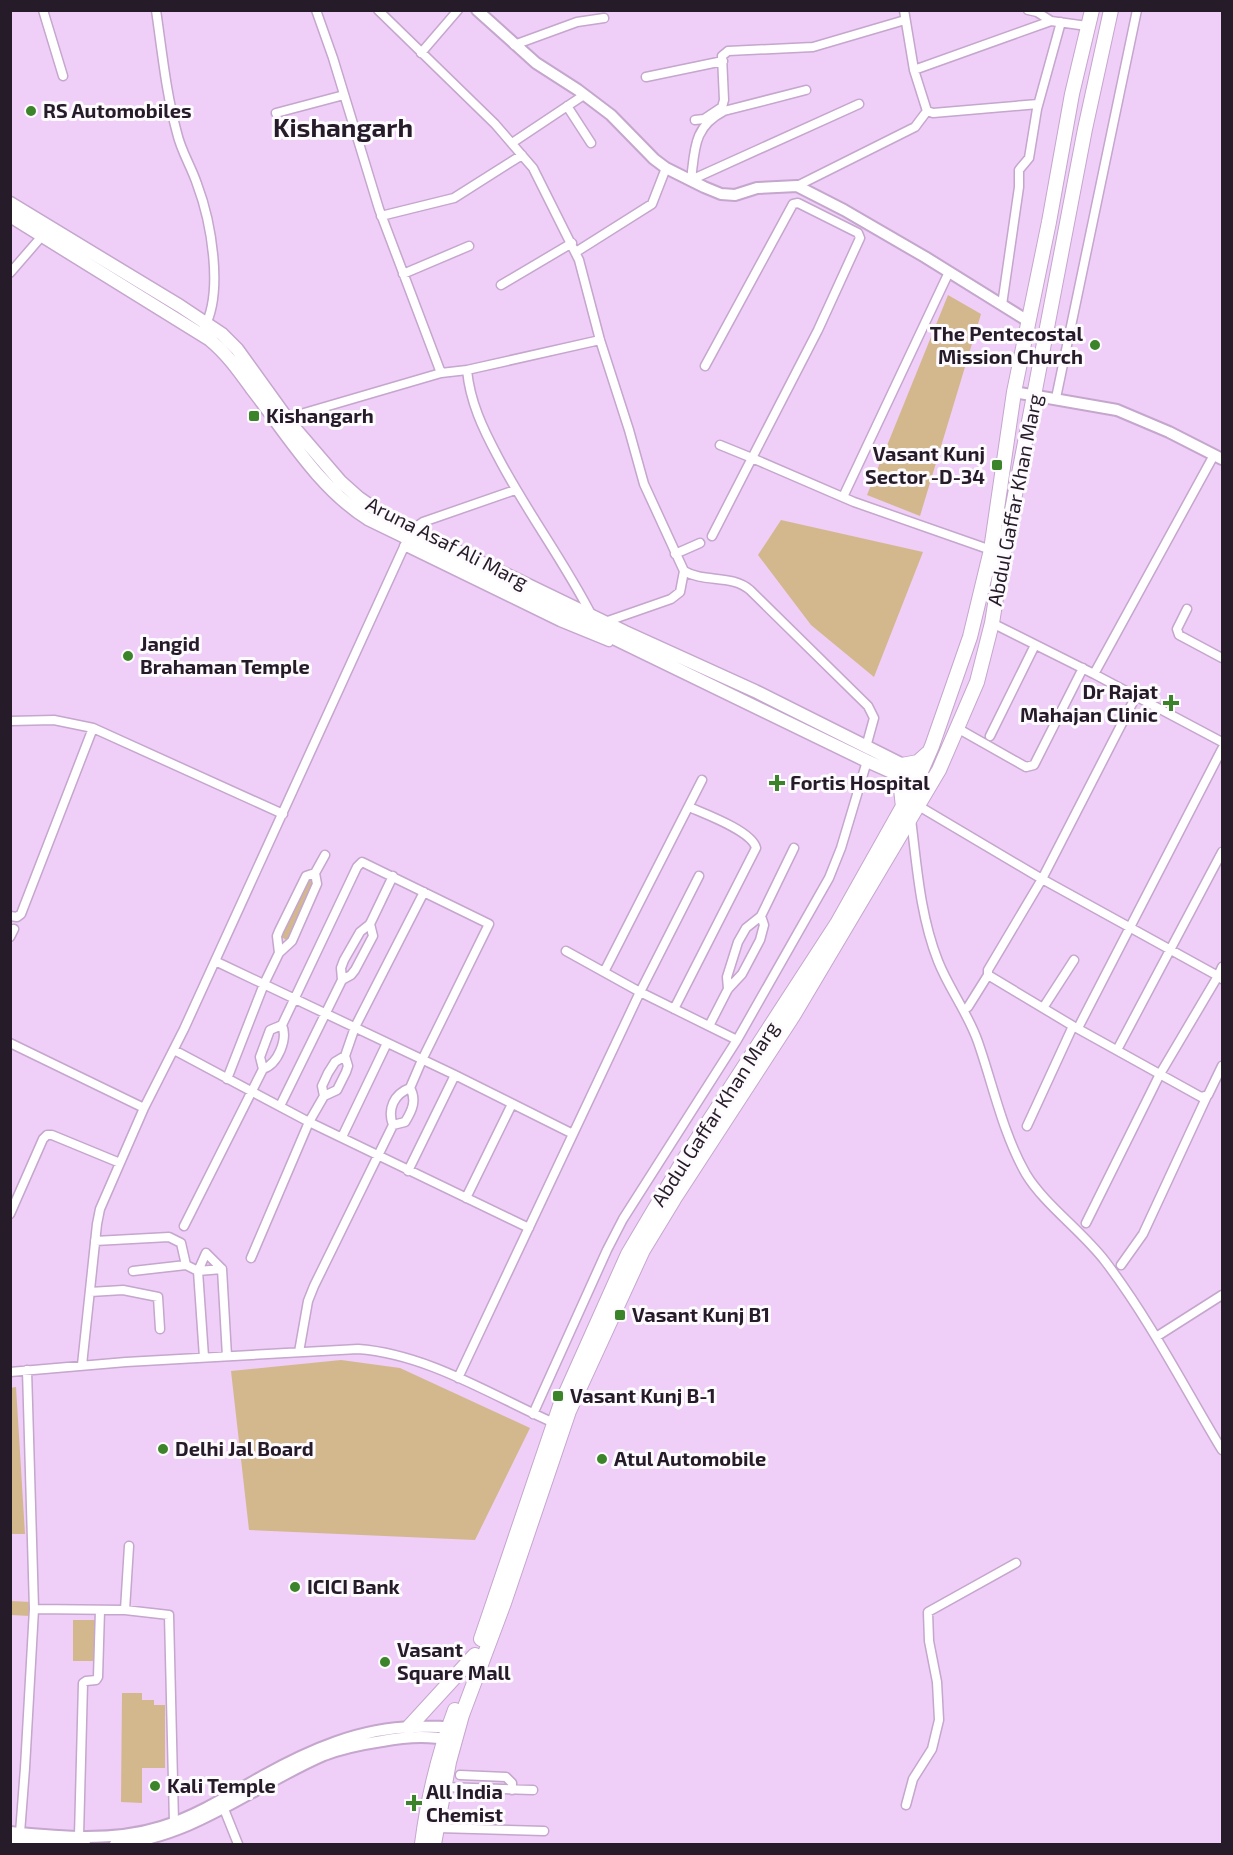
<svg xmlns="http://www.w3.org/2000/svg" width="1233" height="1855" font-family="'Exo 2',sans-serif">
<rect width="100%" height="100%" fill="#efcef7"/>
<path fill="#d3b88d" d="M 948,295 L 981,314 L 920,516 L 867,495 Z
M 781,520 L 923,552 L 874,677 L 811,625 L 758,555 Z
M 313,869 L 314,883 L 288,941 L 278,935 Z
M 341,1360 L 400,1368 L 530,1428 L 475,1540 L 249,1530 L 231,1371 Z
M 16,1387 L 25,1534 L 11,1534 L 10,1388 Z
M 11,1601 L 31,1602 L 30,1616 L 11,1615 Z
M 73,1620 L 104,1620 L 104,1661 L 73,1661 Z
M 122,1693 L 142,1693 L 142,1700 L 154,1700 L 154,1705 L 165,1705 L 165,1768 L 142,1768 L 142,1803 L 121,1802 Z"/>
<g fill="none" stroke-linecap="round" stroke-linejoin="round">
<defs>
<path id="minor" d="M 43,10 L 63,76
M 156,10 C 162,51 166,93 177,133 C 181,151 191,166 197,184 C 211,221 224,292 204,328
M 316,10 L 333,58 L 379,209 L 441,373
M 378,10 L 495,124 L 533,168 L 579,260 L 600,340 L 629,430 L 644,484 L 684,571 C 704,583 732,574 750,590 L 868,706 L 874,718 L 866,747
M 904,10 L 914,70 L 927,111
M 1028,10 L 1037,12 L 1051,21 L 1087,26
M 514,45 L 577,22 L 604,18
M 421,53 L 458,10
M 914,70 L 1051,21
M 646,77 L 723,61
M 567,106 L 591,143
M 927,111 L 933,113 L 1038,104
M 276,113 L 344,95
M 695,120 L 704,119 L 722,107 L 724,100 L 722,56 L 728,51 L 813,47 L 905,20
M 512,143 L 584,95
M 691,180 L 859,104
M 691,180 C 695,149 693,127 724,111 L 806,90
M 797,186 L 915,127 L 927,111
M 381,216 L 454,198 L 522,155
M 576,252 L 652,204 L 666,168
M 10,273 L 42,236
M 403,274 L 469,246
M 501,285 L 572,243
M 1002,305 L 1019,187 L 1019,170 L 1029,158 L 1037,109 L 1061,22
M 705,366 L 793,204 L 798,203 L 858,233 L 860,238 L 818,330 L 752,458 L 854,502 L 991,550
M 1056,398 L 1137,10
M 287,418 L 441,373 L 467,370
M 843,497 L 949,272
M 712,536 L 752,458 L 720,445
M 404,546 L 560,622 L 609,642
M 675,554 L 700,543
M 1187,609 L 1177,629 L 1179,635 L 1222,658
M 592,616 C 564,561 526,511 498,457 C 483,429 470,402 467,370 L 600,340
M 605,622 L 671,599 L 680,592 L 684,571
M 992,623 L 1094,674 L 1222,742
M 1094,674 L 1214,455
M 1136,696 L 1042,879 L 988,970 L 988,975 L 1073,1026 L 1201,1097 L 1208,1095 L 1222,1066
M 10,721 L 54,720 L 93,728 L 283,814
M 957,728 L 1026,767 L 1034,765 L 1083,668
M 990,736 L 1035,645
M 917,805 L 1042,879 L 1218,976 L 1222,967
M 911,819 C 917,867 920,915 938,961 C 949,989 968,1013 978,1042 C 993,1085 1003,1134 1026,1174 C 1044,1204 1082,1231 1105,1261 C 1150,1320 1184,1387 1222,1450
M 10,916 L 17,917 L 21,914 L 93,728
M 10,937 L 14,929
M 566,951 L 640,992 L 737,1040
M 279,953 L 277,936 L 279,931 L 306,876 L 315,873
M 215,961 L 455,1075 L 573,1134
M 604,972 L 702,780
M 342,980 L 351,975 L 355,970 L 373,936 L 370,924
M 728,989 L 727,977 L 738,942 L 746,928 L 761,916 L 794,848
M 968,1007 L 988,975
M 1043,1008 L 1074,960
M 674,1009 L 756,848 C 752,831 705,814 689,807
M 709,1026 L 728,989 L 742,974 L 760,940 L 764,925 L 761,916
M 1078,1028 L 1222,749
M 10,1043 L 144,1108
M 174,1050 L 309,1122 L 529,1228
M 1117,1050 L 1222,852
M 263,1069 L 260,1057 L 270,1030 L 282,1025
M 227,1079 L 264,984 L 279,953 L 292,941 L 317,884 L 315,873 L 325,855
M 324,1096 L 337,1090 L 346,1072 L 348,1066 L 345,1056 L 355,1027 L 424,892
M 280,1106 L 342,980 L 341,968 L 344,960 L 360,932 L 370,924 L 393,876
M 1027,1126 L 1073,1026
M 342,1137 L 387,1043
M 408,1171 L 455,1075
M 466,1198 L 512,1104
M 10,1214 L 43,1139 L 47,1135 L 52,1135 L 120,1163
M 1086,1223 L 1160,1074 L 1218,976 L 1222,979
M 184,1226 L 263,1069 C 278,1064 288,1039 282,1025 L 357,867 L 362,862 L 489,924 L 422,1060 L 410,1088 C 417,1100 412,1111 405,1122 L 393,1125
M 95,1241 L 169,1237 L 181,1243 L 186,1265
M 251,1258 L 309,1122 L 324,1096 L 322,1086 L 328,1073 L 335,1062 L 345,1056
M 1121,1265 L 1143,1234 L 1207,1096
M 133,1271 L 186,1265 L 198,1271 L 222,1269
M 90,1292 L 123,1290 L 158,1297 L 160,1329
M 1156,1337 L 1222,1295
M 299,1352 L 308,1301 L 314,1286 L 393,1125 C 387,1109 394,1094 410,1088
M 204,1357 L 198,1271 L 206,1253 L 222,1269 L 227,1356
M 82,1365 L 97,1224 L 100,1209 L 144,1108 L 184,1029 L 408,538 L 413,529 L 423,522 L 515,490
M 10,1372 L 126,1362 L 358,1349 C 427,1354 491,1395 554,1423
M 458,1378 L 640,992 L 699,876
M 533,1414 L 607,1250 L 623,1219 L 737,1040 L 829,878 L 841,848 L 867,761
M 34,1609 L 125,1610 L 169,1615 L 174,1823
M 125,1610 L 129,1546
M 460,1775 L 506,1777 L 512,1783 L 512,1790
M 444,1787 L 533,1790
M 221,1804 L 224,1809 L 238,1844
M 906,1805 L 913,1779 L 932,1749 L 939,1720 L 937,1682 L 929,1641 L 928,1612 L 1016,1563
M 437,1828 L 544,1831
M 20,1833 L 25,1768 L 34,1609 L 27,1370
M 79,1836 L 83,1683 L 86,1681 L 96,1680 L 98,1677 L 100,1610"/>
<path id="tertiary" d="M 477,10 L 536,63 L 578,90 L 611,115 L 654,159 L 666,168 L 704,187 L 721,194 L 735,195 L 757,188 L 797,186 L 844,210 L 925,257 L 1028,321
M 1014,392 L 1117,410 L 1169,432 L 1222,459
M 10,1832 C 60,1837 113,1842 161,1827 C 197,1816 230,1795 263,1776 C 310,1750 360,1728 414,1727 C 427,1727 443,1725 455,1730
M 10,1842 L 85,1844
M 115,1844 C 193,1838 254,1785 324,1755 C 342,1748 362,1744 382,1741 C 403,1737 428,1735 450,1740"/>
<path id="secondary" d="M 10,203 L 180,306 L 222,334 L 237,349 L 291,424 L 340,481 L 359,498 L 385,516 L 625,632 L 755,691 L 911,769
M 10,216 L 210,340 C 227,354 239,371 252,389 C 287,434 319,488 368,519 L 867,761 L 923,786"/>
<path id="primary" d="M 902,765 L 918,762 L 928,753
M 895,772 L 901,789 L 903,807
M 481,1639 L 560,1406 L 628,1254 L 683,1161 L 838,922 L 916,783 L 932,746 L 970,637 L 991,550 L 1014,392 L 1049,222 L 1072,94 L 1092,10
M 409,1727 L 475,1655
M 422,1844 C 428,1797 438,1755 455,1710
M 434,1844 L 449,1762 L 462,1715 L 504,1603 L 569,1411 L 643,1250 L 674,1199 L 793,1016 L 939,770 L 977,682 L 992,623 L 1000,573 L 1085,129 L 1111,10"/>
</defs>
<use href="#minor" stroke="#c5a6cd" stroke-width="11"/>
<use href="#tertiary" stroke="#c5a6cd" stroke-width="14"/>
<use href="#secondary" stroke="#c5a6cd" stroke-width="15"/>
<use href="#primary" stroke="#c5a6cd" stroke-width="16"/>
<use href="#minor" stroke="#fff" stroke-width="8"/>
<use href="#tertiary" stroke="#fff" stroke-width="10"/>
<use href="#secondary" stroke="#fff" stroke-width="12"/>
<use href="#primary" stroke="#fff" stroke-width="14"/>
</g>
<g fill="#3c8429" stroke="#fefbff" stroke-width="2">
<circle cx="31" cy="111" r="6"/>
<circle cx="1095" cy="345" r="6"/>
<rect x="248" y="410" width="12" height="12" rx="3"/>
<rect x="991" y="459" width="12" height="12" rx="3"/>
<circle cx="128" cy="656" r="6"/>
<path d="M1168 694h6v6h6v6h-6v6h-6v-6h-6v-6h6z"/>
<path d="M774 774h6v6h6v6h-6v6h-6v-6h-6v-6h6z"/>
<rect x="614" y="1309" width="12" height="12" rx="3"/>
<rect x="552" y="1390" width="12" height="12" rx="3"/>
<circle cx="163" cy="1449" r="6"/>
<circle cx="602" cy="1459" r="6"/>
<circle cx="295" cy="1587" r="6"/>
<circle cx="385" cy="1662" r="6"/>
<circle cx="155" cy="1786" r="6"/>
<path d="M411 1794h6v6h6v6h-6v6h-6v-6h-6v-6h6z"/>
</g>
<g text-anchor="middle" stroke-width="6" stroke-linejoin="round" paint-order="stroke">
<g font-size="20" font-weight="bold" fill="#261b29" stroke="#fefbff" text-anchor="start">
<text x="43" y="118">RS Automobiles</text>
<text x="1083" y="341" text-anchor="end">The Pentecostal<tspan x="1083" dy="23">Mission Church</tspan></text>
<text x="266" y="423">Kishangarh</text>
<text x="985" y="461" text-anchor="end">Vasant Kunj<tspan x="985" dy="23">Sector -D-34</tspan></text>
<text x="140" y="651">Jangid<tspan x="140" dy="23">Brahaman Temple</tspan></text>
<text x="1158" y="699" text-anchor="end">Dr Rajat<tspan x="1158" dy="23">Mahajan Clinic</tspan></text>
<text x="790" y="790">Fortis Hospital</text>
<text x="632" y="1322">Vasant Kunj B1</text>
<text x="570" y="1403">Vasant Kunj B-1</text>
<text x="175" y="1456">Delhi Jal Board</text>
<text x="614" y="1466">Atul Automobile</text>
<text x="307" y="1594">ICICI Bank</text>
<text x="397" y="1657">Vasant<tspan x="397" dy="23">Square Mall</tspan></text>
<text x="167" y="1793">Kali Temple</text>
<text x="426" y="1799">All India<tspan x="426" dy="23">Chemist</tspan></text>
</g>
<g font-size="20" fill="#261b29" stroke="#fefbff">
<text transform="translate(1015 500) rotate(-79)" y="7">Abdul Gaffar Khan Marg</text>
<text transform="translate(447 543) rotate(27)" y="7">Aruna Asaf Ali Marg</text>
<text transform="translate(715 1114) rotate(-57)" y="7">Abdul Gaffar Khan Marg</text>
</g>
<g font-size="26" font-weight="bold" fill="#261b29" stroke="#fefbff">
<text x="343" y="137">Kishangarh</text>
</g>
</g>
<rect width="1233" height="1855" fill="none" stroke="#261b29" stroke-width="24"/>
</svg>
